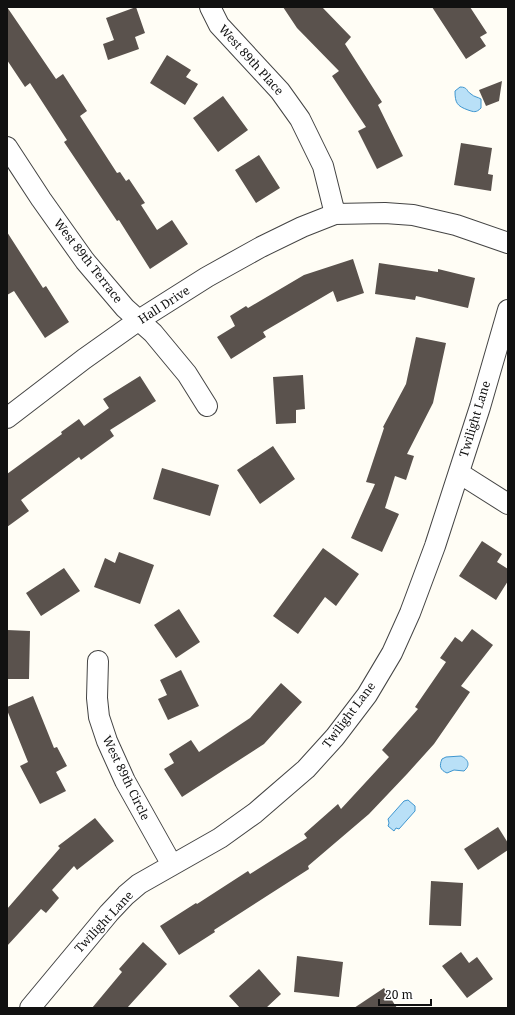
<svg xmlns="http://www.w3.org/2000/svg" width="515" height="1015" font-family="'Noto Serif',serif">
<rect width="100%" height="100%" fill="#fffdf5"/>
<path fill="#b9e0f7" stroke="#3f96cf" d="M 460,87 C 468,87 466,91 471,94 C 474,97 478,97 481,99 L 481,108 C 476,113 474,112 468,110 C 457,106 455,103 455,91 Z
M 461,756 C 468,759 471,765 464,771 L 454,770 L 447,773 C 440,770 439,766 442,759 L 446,757 Z
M 408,800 L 415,806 L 415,811 L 399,829 L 396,828 L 394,831 L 388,826 L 389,823 L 388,819 L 404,801 Z"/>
<path fill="#5a524d" d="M 7,7 L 56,79 L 63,74 L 87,111 L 80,116 L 117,173 L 120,172 L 126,181 L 129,179 L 145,203 L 141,205 L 157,230 L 172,220 L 188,244 L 150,269 L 119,220 L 117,221 L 64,142 L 67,140 L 30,83 L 25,87 L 7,60 Z
M 136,7 L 145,33 L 135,37 L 139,49 L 108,60 L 103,44 L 114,40 L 106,18 Z
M 283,7 L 322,7 L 351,37 L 345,44 L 382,102 L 378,105 L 403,156 L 377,169 L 358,131 L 366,127 L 332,76 L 339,71 L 297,28 Z
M 432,7 L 470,7 L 487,33 L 480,37 L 486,46 L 466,59 Z
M 167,55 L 191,70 L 186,77 L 198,84 L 185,105 L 150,83 Z
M 502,81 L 499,101 L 486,106 L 479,90 Z
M 223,96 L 248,130 L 218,152 L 193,118 Z
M 461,143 L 492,148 L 488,174 L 493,175 L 491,191 L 454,185 Z
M 259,155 L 280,188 L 256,203 L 235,170 Z
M 7,232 L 43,288 L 46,286 L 69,322 L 45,338 L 14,291 L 7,295 Z
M 353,259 L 364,293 L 337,302 L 333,291 L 263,332 L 266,337 L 231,359 L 217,337 L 235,326 L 230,316 L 246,306 L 248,308 L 304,275 Z
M 379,263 L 438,272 L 438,269 L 475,278 L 468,308 L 416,296 L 415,300 L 375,294 Z
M 416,337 L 446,343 L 433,403 L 407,454 L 414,456 L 406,480 L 395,476 L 385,508 L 399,514 L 382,552 L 351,538 L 375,484 L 366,482 L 384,428 L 383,427 L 406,384 Z
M 303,375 L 305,409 L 296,410 L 296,423 L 276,424 L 273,377 Z
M 140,376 L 156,401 L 110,430 L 114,436 L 81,460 L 79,457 L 21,500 L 29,511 L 7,527 L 7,474 L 62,434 L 61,432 L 79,419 L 84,426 L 109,408 L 103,399 Z
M 273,446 L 295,479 L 260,504 L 237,470 Z
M 162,468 L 219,485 L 210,516 L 153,499 Z
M 482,541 L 502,554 L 497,562 L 508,569 L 508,581 L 496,600 L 459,576 Z
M 323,548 L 359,574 L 336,606 L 325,597 L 298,634 L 273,616 Z
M 119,552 L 154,565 L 140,604 L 94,587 L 105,558 L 115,563 Z
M 64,568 L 80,591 L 41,616 L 26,593 Z
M 179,609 L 200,642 L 176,658 L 154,625 Z
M 472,629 L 493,645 L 461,686 L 470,692 L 434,744 L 407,774 L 369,814 L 308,866 L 309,869 L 214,930 L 215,932 L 179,955 L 160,926 L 196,903 L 197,904 L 248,871 L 250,874 L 307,838 L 304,834 L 338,804 L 341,809 L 389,757 L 382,750 L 418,709 L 415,707 L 446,662 L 440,658 L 455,637 L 462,642 Z
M 7,630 L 30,631 L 29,679 L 7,679 Z
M 181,670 L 199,706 L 168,720 L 158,699 L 167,695 L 160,680 Z
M 281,683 L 302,702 L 264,744 L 182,797 L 164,769 L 174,763 L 169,754 L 191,740 L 199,752 L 250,718 Z
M 33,696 L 54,748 L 57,747 L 67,766 L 56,772 L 66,791 L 40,804 L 20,766 L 28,762 L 7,710 L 7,707 Z
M 95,818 L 114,841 L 77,870 L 74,866 L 52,890 L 59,898 L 46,913 L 41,909 L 7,946 L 7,909 L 60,848 L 58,846 Z
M 498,827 L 508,843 L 508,850 L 478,870 L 464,849 Z
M 431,881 L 463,883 L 461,926 L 429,925 Z
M 143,942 L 167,964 L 127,1008 L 92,1008 L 122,972 L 119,969 Z
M 461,952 L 469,963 L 477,957 L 493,979 L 467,998 L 442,966 Z
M 297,956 L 343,962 L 339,997 L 294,992 Z
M 259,969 L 281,994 L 266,1008 L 240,1008 L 229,996 Z
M 384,988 L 397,1008 L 354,1008 Z"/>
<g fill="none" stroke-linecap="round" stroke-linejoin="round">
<defs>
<path id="street" d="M 210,7 L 219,25 L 280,91 L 300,119 L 323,166 L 335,214
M 7,147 L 41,199 L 85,261 L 125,308 L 153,333 L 187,374 L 207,406
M 7,418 L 84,359 L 139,320 L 207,277 L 261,247 L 302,227 L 335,214 L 385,213 L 413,215 L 456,225 L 508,243
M 459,473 L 508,504
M 98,661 L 97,698 L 99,717 L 107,741 L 125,781 L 172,865
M 30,1008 L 109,913 L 126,895 L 139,884 L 220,838 L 255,813 L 306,769 L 335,737 L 367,695 L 392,653 L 410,613 L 435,546 L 480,407 L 508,310"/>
</defs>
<use href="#street" stroke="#444" stroke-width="22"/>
<use href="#street" stroke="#fff" stroke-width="20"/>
</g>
<g text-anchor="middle" stroke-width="4" stroke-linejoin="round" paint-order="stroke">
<g font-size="12" fill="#111" stroke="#fff">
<text transform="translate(251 60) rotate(48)" y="4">West 89th Place</text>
<text transform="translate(88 261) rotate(52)" y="4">West 89th Terrace</text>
<text transform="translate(164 305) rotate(-33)" y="4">Hall Drive</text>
<text transform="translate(475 419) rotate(-73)" y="4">Twilight Lane</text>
<text transform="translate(349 715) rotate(-53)" y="4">Twilight Lane</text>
<text transform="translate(126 778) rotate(64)" y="4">West 89th Circle</text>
<text transform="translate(104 922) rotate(-47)" y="4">Twilight Lane</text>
</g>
</g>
<rect width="515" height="1015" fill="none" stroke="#111111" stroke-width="16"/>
<path d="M379 999v6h52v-6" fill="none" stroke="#111111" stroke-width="2"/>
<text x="385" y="999" font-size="12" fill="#111111" stroke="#ffffff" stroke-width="3" paint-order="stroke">20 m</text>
</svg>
